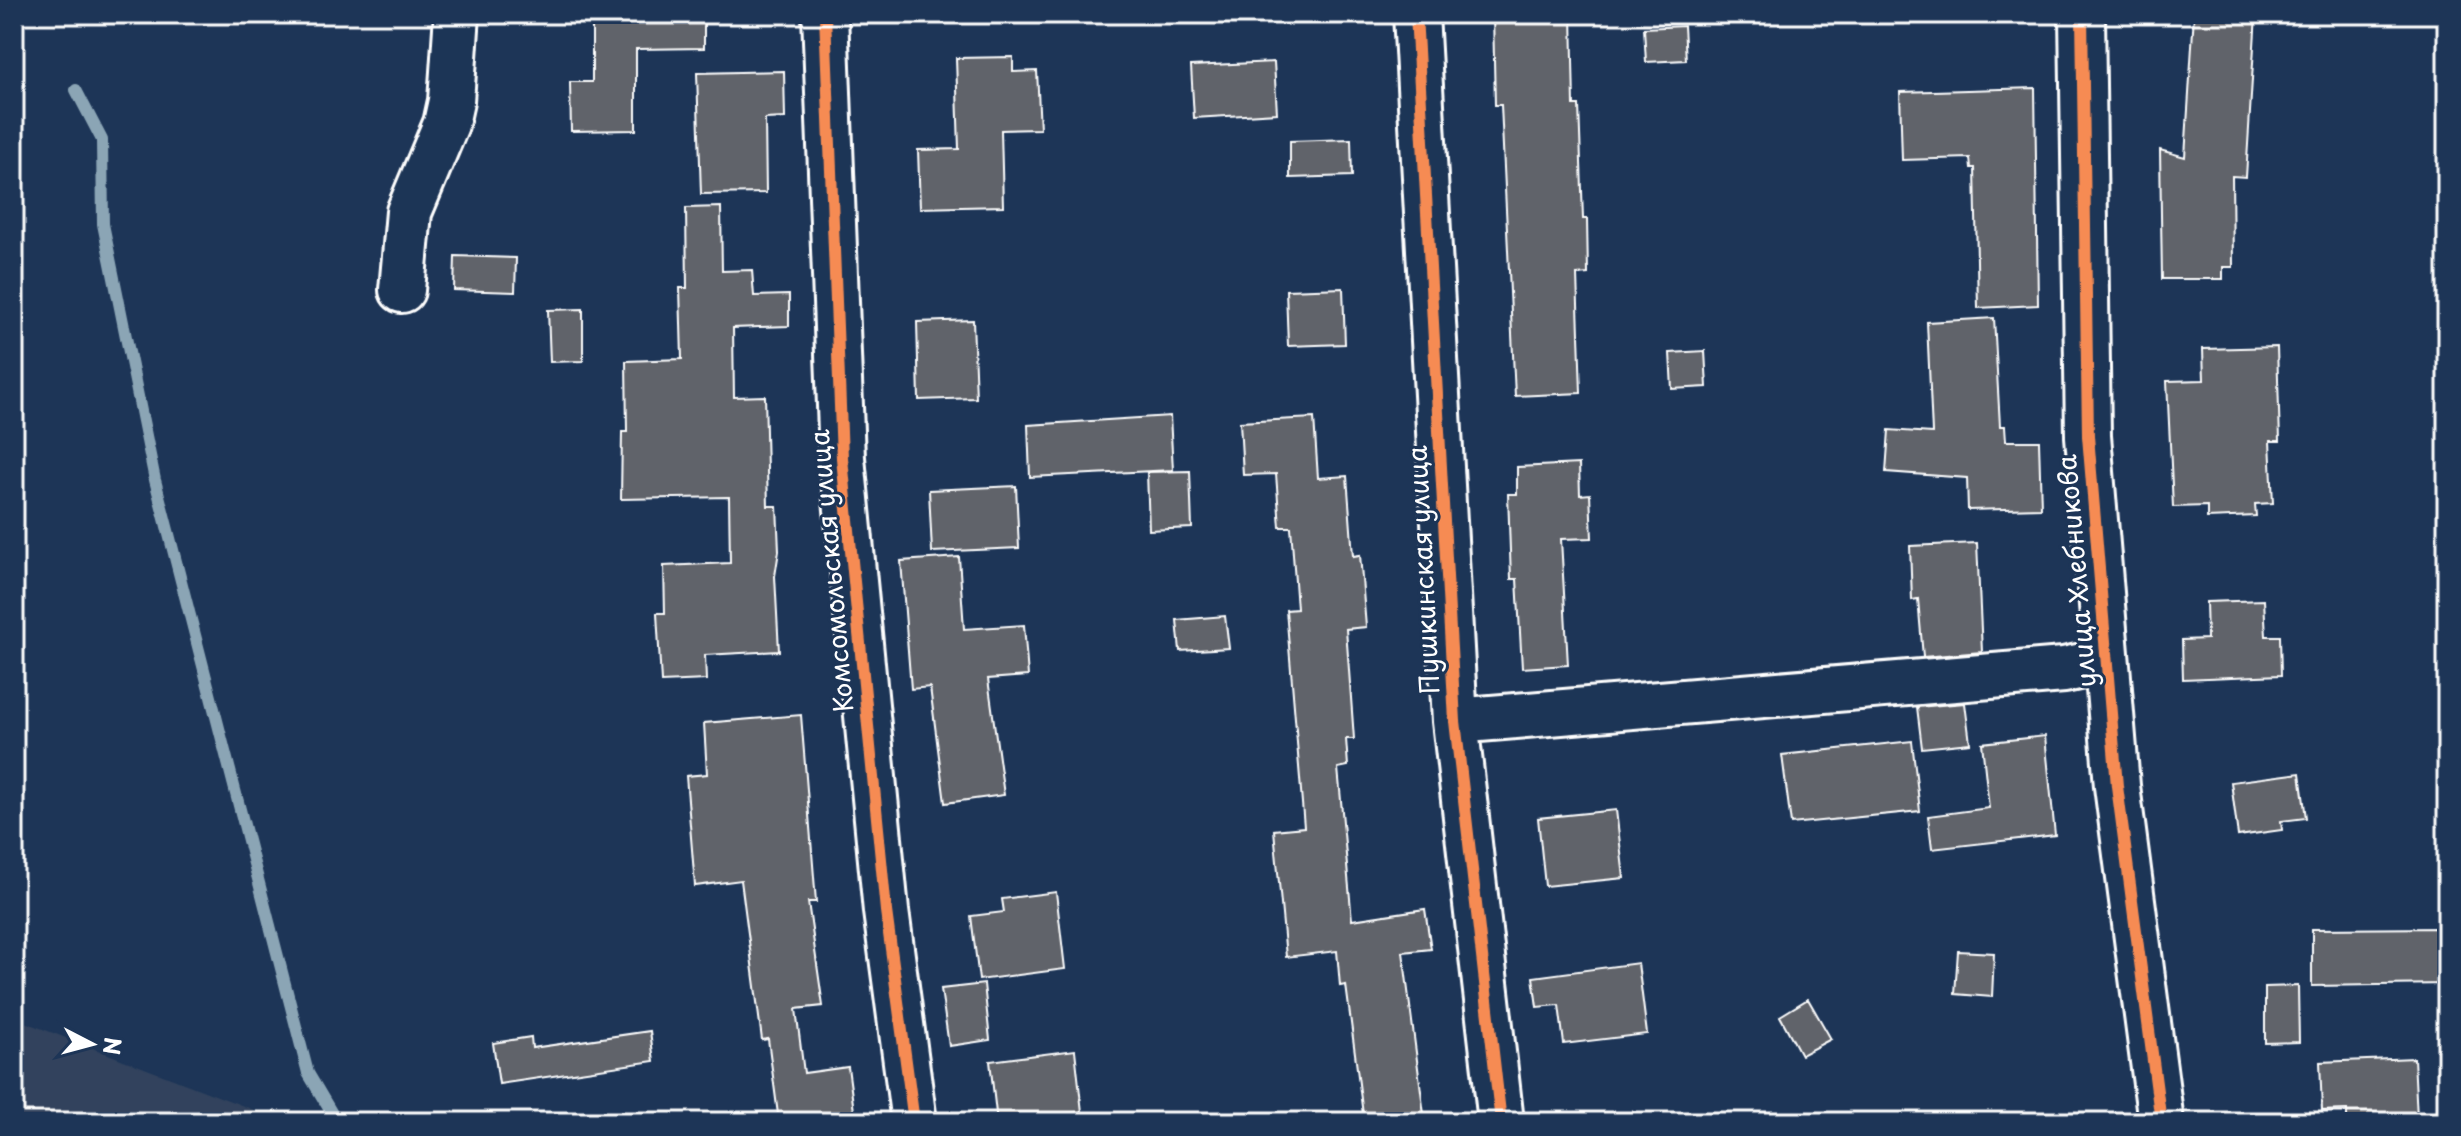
<svg xmlns="http://www.w3.org/2000/svg" width="2461" height="1136" font-family="'Playpen Sans',sans-serif">
<rect width="100%" height="100%" fill="#1d3557"/>
<filter id="ink" filterUnits="userSpaceOnUse"><feTurbulence type="fractalNoise" baseFrequency=".0125" numOctaves="2"/><feDisplacementMap in="SourceGraphic" scale="16" xChannelSelector="R" yChannelSelector="G"/><feConvolveMatrix kernelMatrix="1 2 1 2 8 2 1 2 1" color-interpolation-filters="sRGB"/></filter>
<g filter="url(#ink)">
<path fill="#31435d" d="M 14,1018 L 285,1122 L 14,1122 Z"/>
<g fill="none" stroke-linecap="round" stroke-linejoin="round">
<path stroke="#8ba5b5" stroke-width="12" d="M 76,90 L 102,140 L 103,224 L 155,480 L 308,1073 L 337,1122"/>
</g>
<path fill="#61646b" stroke="#fff" stroke-width="2" d="M 592,14 L 704,14 L 704,48 L 636,49 L 636,130 L 571,131 L 570,82 L 592,82 Z
M 1493,14 L 1572,14 L 1574,105 L 1579,105 L 1583,219 L 1587,219 L 1588,274 L 1577,275 L 1581,393 L 1515,396 L 1501,105 L 1495,105 Z
M 2194,14 L 2256,14 L 2246,177 L 2232,176 L 2233,267 L 2223,267 L 2223,279 L 2162,279 L 2160,150 L 2185,157 Z
M 1684,26 L 1686,60 L 1646,62 L 1644,28 Z
M 1013,57 L 1013,72 L 1037,71 L 1040,129 L 1001,130 L 1003,206 L 920,208 L 918,150 L 959,149 L 956,58 Z
M 1274,62 L 1277,113 L 1194,118 L 1191,66 Z
M 784,71 L 785,118 L 765,119 L 766,193 L 701,194 L 697,73 Z
M 2035,88 L 2038,305 L 1978,308 L 1975,168 L 1971,168 L 1970,158 L 1902,160 L 1900,92 Z
M 1351,139 L 1352,176 L 1290,178 L 1290,141 Z
M 721,207 L 722,271 L 752,270 L 754,296 L 789,295 L 789,326 L 733,328 L 734,397 L 765,396 L 768,506 L 777,506 L 779,551 L 775,576 L 779,651 L 705,655 L 706,680 L 661,682 L 657,613 L 665,613 L 664,566 L 730,563 L 729,497 L 621,499 L 622,432 L 627,432 L 626,361 L 682,359 L 680,288 L 687,288 L 686,208 Z
M 455,256 L 516,258 L 515,292 L 454,290 Z
M 1343,288 L 1345,344 L 1288,346 L 1286,290 Z
M 583,309 L 583,361 L 550,362 L 548,310 Z
M 1994,318 L 2000,426 L 2005,426 L 2006,441 L 2039,441 L 2041,508 L 1968,510 L 1967,478 L 1886,472 L 1889,430 L 1932,433 L 1927,322 Z
M 973,320 L 976,398 L 919,400 L 917,322 Z
M 2277,347 L 2280,441 L 2270,441 L 2273,503 L 2255,504 L 2256,516 L 2207,518 L 2207,506 L 2173,507 L 2167,381 L 2204,380 L 2203,349 Z
M 1705,351 L 1707,387 L 1672,389 L 1670,353 Z
M 1170,416 L 1173,470 L 1030,477 L 1028,425 Z
M 1314,418 L 1318,478 L 1347,476 L 1353,556 L 1360,555 L 1366,627 L 1346,629 L 1354,739 L 1346,739 L 1348,766 L 1338,768 L 1352,920 L 1425,909 L 1431,949 L 1403,952 L 1425,1122 L 1364,1122 L 1346,985 L 1340,986 L 1337,951 L 1286,957 L 1274,830 L 1304,827 L 1286,610 L 1297,609 L 1291,527 L 1280,527 L 1276,474 L 1243,475 L 1240,422 Z
M 1579,464 L 1580,495 L 1590,494 L 1592,538 L 1561,539 L 1568,665 L 1522,668 L 1517,579 L 1511,579 L 1508,494 L 1517,494 L 1517,467 Z
M 1190,471 L 1192,528 L 1149,530 L 1147,472 Z
M 1016,486 L 1019,548 L 932,552 L 929,490 Z
M 1977,543 L 1982,652 L 1923,657 L 1918,599 L 1912,600 L 1910,546 Z
M 959,557 L 964,629 L 1024,625 L 1028,676 L 988,679 L 1004,795 L 945,803 L 930,687 L 911,689 L 901,561 Z
M 2264,600 L 2266,636 L 2280,636 L 2281,675 L 2183,679 L 2182,640 L 2207,639 L 2206,602 Z
M 1225,616 L 1229,648 L 1180,651 L 1177,620 Z
M 1965,703 L 1970,743 L 1922,748 L 1917,707 Z
M 801,715 L 816,902 L 808,902 L 823,1006 L 796,1009 L 804,1073 L 848,1067 L 854,1111 L 830,1115 L 831,1122 L 779,1122 L 768,1039 L 762,1040 L 741,880 L 695,886 L 686,776 L 707,774 L 704,723 Z
M 2045,736 L 2055,835 L 1932,849 L 1928,816 L 1989,808 L 1982,743 Z
M 1912,741 L 1920,811 L 1791,824 L 1782,755 Z
M 2300,773 L 2306,818 L 2281,821 L 2282,830 L 2238,836 L 2231,782 Z
M 1616,810 L 1624,878 L 1545,886 L 1538,818 Z
M 1056,892 L 1065,969 L 979,980 L 971,916 L 1004,912 L 1002,899 Z
M 2447,928 L 2446,984 L 2312,986 L 2312,929 Z
M 1958,951 L 1994,953 L 1992,997 L 1955,994 Z
M 1638,963 L 1647,1034 L 1564,1044 L 1559,1005 L 1537,1007 L 1533,977 Z
M 984,984 L 990,1040 L 949,1046 L 941,989 Z
M 2298,986 L 2299,1042 L 2265,1043 L 2265,987 Z
M 1808,999 L 1831,1039 L 1801,1055 L 1780,1016 Z
M 650,1031 L 654,1061 L 499,1084 L 493,1043 L 531,1037 L 532,1048 Z
M 1075,1050 L 1082,1112 L 1063,1114 L 1064,1122 L 997,1122 L 990,1061 Z
M 2414,1058 L 2417,1118 L 2347,1120 L 2347,1110 L 2322,1111 L 2320,1062 Z"/>
<g fill="none" stroke-linecap="round" stroke-linejoin="round">
<defs>
<path id="minor" d="M 825,14 L 842,458 L 886,911 L 914,1122
M 1416,14 L 1455,721 L 1501,1122
M 2082,14 L 2088,436 L 2117,786 L 2161,1122
M 402,290 L 409,212 L 446,124 L 451,101 L 457,14
M 1455,721 L 2064,670 L 2106,661"/>
</defs>
<use href="#minor" stroke="#fff" stroke-width="50"/>
<use href="#minor" stroke="#1d3557" stroke-width="44"/>
<defs>
<path id="cycleway" d="M 825,14 L 842,458 L 886,911 L 914,1122
M 1416,14 L 1455,721 L 1501,1122
M 2082,14 L 2088,436 L 2117,786 L 2161,1122"/>
</defs>
<use href="#cycleway" stroke="#1d3557" stroke-width="17"/>
<use href="#cycleway" stroke="#f68b52" stroke-width="12"/>
</g>
</g>
<g text-anchor="middle" stroke-width="6" stroke-linejoin="round" paint-order="stroke">
<g font-size="26" fill="#fff" stroke="#1d3557">
<text transform="translate(1424 570) rotate(-93)" y="9">Пушкинская улица</text>
<text transform="translate(832 571) rotate(-95)" y="9">Комсомольская улица</text>
<text transform="translate(2077 571) rotate(-95)" y="9">улица Хлебникова</text>
</g>
</g>
<rect width="2461" height="1136" fill="none" stroke="#1d3557" stroke-width="48"/>
<rect x="24" y="24" width="2413" height="1088" fill="none" stroke="#fff" stroke-width="3" filter="url(#ink)"/>
<g transform="translate(92 1044) rotate(96)" stroke="#1d3557" stroke-width="6" paint-order="stroke">
<path d="M0-6L14 30L0 20L-14 30Z" fill="#ffffff"/>
<text y="-12" font-size="22" font-weight="bold" text-anchor="middle" fill="#ffffff">N</text>
</g>
</svg>
